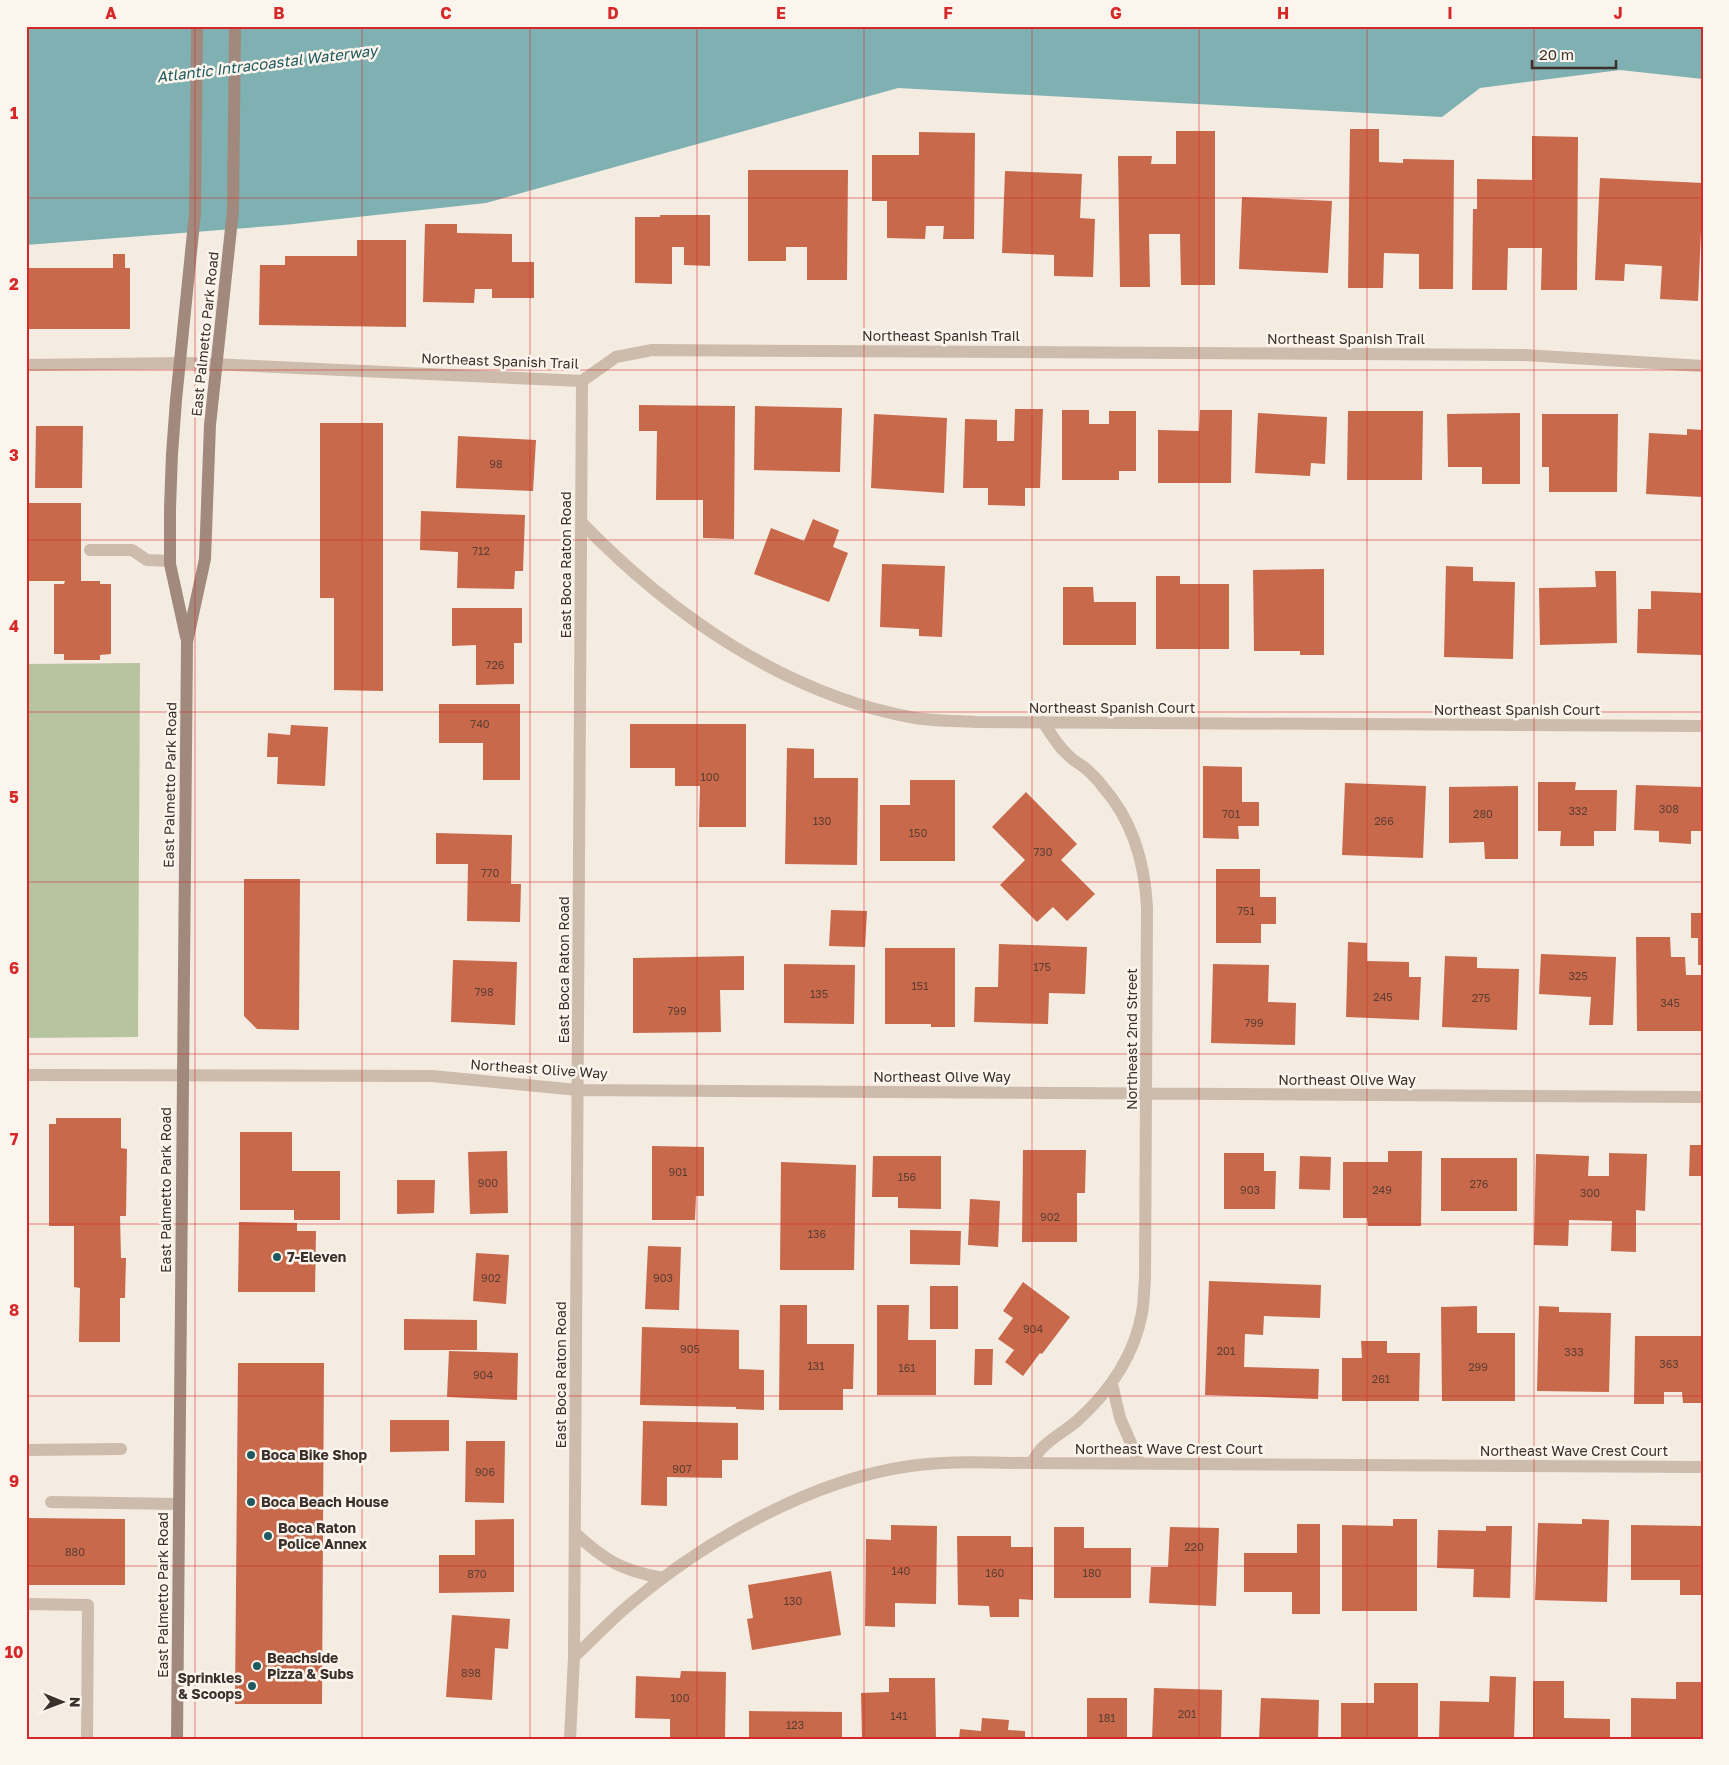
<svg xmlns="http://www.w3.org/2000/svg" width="1729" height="1765" font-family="'Golos Text',sans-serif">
<rect width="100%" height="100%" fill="#f4ebe1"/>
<path fill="#b8c4a0" d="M 140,663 L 138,1037 L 26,1038 L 26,664 Z"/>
<path fill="#7fb0b2" d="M 26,26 L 1703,26 L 1703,79 L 1620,70 L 1480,88 L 1442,117 L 898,88 L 486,203 L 284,225 L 26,245 Z"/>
<path fill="#c8694b" d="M 1350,129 L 1379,129 L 1379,162 L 1403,163 L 1403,159 L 1454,160 L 1453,289 L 1419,289 L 1419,254 L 1384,253 L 1383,288 L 1348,288 Z
M 1176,131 L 1215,131 L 1215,285 L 1181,285 L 1180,234 L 1149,234 L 1150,287 L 1120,287 L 1118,156 L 1152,156 L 1151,164 L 1176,164 Z
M 919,132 L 975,133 L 974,239 L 943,239 L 944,226 L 926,226 L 925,239 L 887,238 L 887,201 L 872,201 L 872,155 L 919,155 Z
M 1532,136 L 1578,137 L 1577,290 L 1541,290 L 1542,248 L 1508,248 L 1507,290 L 1472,290 L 1473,209 L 1477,209 L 1477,179 L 1532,180 Z
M 748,170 L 848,170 L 847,280 L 807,280 L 807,247 L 786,247 L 786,261 L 748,261 Z
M 1005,171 L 1082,174 L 1080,218 L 1095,219 L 1093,277 L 1054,276 L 1054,255 L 1002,253 Z
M 1600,178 L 1703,183 L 1698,301 L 1660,299 L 1662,266 L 1625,264 L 1624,281 L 1595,280 Z
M 1242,197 L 1332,201 L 1328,273 L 1239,269 Z
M 660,215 L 710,215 L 710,266 L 684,265 L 684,247 L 672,247 L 672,284 L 635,283 L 635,217 L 660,217 Z
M 425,224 L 457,224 L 457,233 L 512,234 L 512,262 L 534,262 L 534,298 L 492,298 L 492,289 L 475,289 L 474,303 L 423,302 Z
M 357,240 L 406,240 L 406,327 L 259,325 L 260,265 L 285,265 L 285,256 L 357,256 Z
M 113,254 L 125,254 L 125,268 L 130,268 L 130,329 L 26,329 L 26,268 L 113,268 Z
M 639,405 L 735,406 L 734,539 L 703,538 L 703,500 L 656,500 L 657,431 L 639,431 Z
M 755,406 L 842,408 L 840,472 L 754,470 Z
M 1015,409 L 1043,409 L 1040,488 L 1025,488 L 1025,506 L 988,505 L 988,488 L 963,488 L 965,419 L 997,420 L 997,441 L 1014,441 Z
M 1062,410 L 1089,410 L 1089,424 L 1109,424 L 1109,411 L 1136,411 L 1136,471 L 1119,471 L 1119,480 L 1062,480 Z
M 1200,410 L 1232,410 L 1231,483 L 1158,483 L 1158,430 L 1199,431 Z
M 1348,411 L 1423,411 L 1422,480 L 1347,480 Z
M 1258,413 L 1327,417 L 1325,464 L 1311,463 L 1310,476 L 1255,473 Z
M 1520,413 L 1520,484 L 1482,484 L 1482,467 L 1448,467 L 1447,414 Z
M 874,414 L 947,418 L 944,493 L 871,488 Z
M 1542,414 L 1618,414 L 1617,492 L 1549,492 L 1549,467 L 1542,467 Z
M 320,423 L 383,423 L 383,691 L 334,690 L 334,598 L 320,598 Z
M 36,426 L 83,426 L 82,488 L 35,488 Z
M 1687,429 L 1703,430 L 1703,497 L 1646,494 L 1649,433 L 1687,435 Z
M 458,436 L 536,440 L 533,491 L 456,488 Z
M 26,503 L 81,503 L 81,581 L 100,581 L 100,584 L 111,584 L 111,654 L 100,655 L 100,660 L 64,660 L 64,654 L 54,654 L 54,584 L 64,584 L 65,581 L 26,581 Z
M 421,511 L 525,515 L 523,571 L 515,571 L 514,589 L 457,588 L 458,552 L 420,550 Z
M 813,519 L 839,530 L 833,547 L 848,553 L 829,602 L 754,574 L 771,528 L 804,541 Z
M 882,564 L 945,566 L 942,637 L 919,636 L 919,629 L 880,627 Z
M 1446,566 L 1473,567 L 1473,581 L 1515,582 L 1513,659 L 1444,657 Z
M 1324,569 L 1324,655 L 1300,655 L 1300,651 L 1254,651 L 1253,570 Z
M 1595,571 L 1616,571 L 1617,643 L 1540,645 L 1539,588 L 1596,587 Z
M 1156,576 L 1180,576 L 1180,584 L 1229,584 L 1229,649 L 1156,649 Z
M 1063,587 L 1093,587 L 1094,602 L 1136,602 L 1136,645 L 1063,645 Z
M 1651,591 L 1703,593 L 1703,655 L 1637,653 L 1638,609 L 1651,609 Z
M 452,608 L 522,608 L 522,643 L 514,643 L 514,684 L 476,685 L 476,645 L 452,646 Z
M 439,704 L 520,704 L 520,780 L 483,780 L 483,743 L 439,743 Z
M 630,724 L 746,724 L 746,827 L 699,827 L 700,786 L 675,786 L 675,768 L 630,768 Z
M 291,725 L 328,727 L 325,786 L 277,784 L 278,757 L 267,757 L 268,733 L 290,735 Z
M 787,748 L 814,749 L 814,778 L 858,778 L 857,865 L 785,864 Z
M 1203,766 L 1242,767 L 1242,802 L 1259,802 L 1259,826 L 1238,826 L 1239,839 L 1203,838 Z
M 910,780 L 955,780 L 955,861 L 880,861 L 880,805 L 910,805 Z
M 1538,782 L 1576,782 L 1575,790 L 1617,790 L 1616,831 L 1594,831 L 1594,846 L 1560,846 L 1561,831 L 1538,831 Z
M 1345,783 L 1426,786 L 1423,858 L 1342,855 Z
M 1636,785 L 1703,787 L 1703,831 L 1691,831 L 1691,844 L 1659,842 L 1659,831 L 1634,830 Z
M 1518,786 L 1518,859 L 1485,859 L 1484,842 L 1449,843 L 1449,787 Z
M 1026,792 L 1077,844 L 1061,860 L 1095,894 L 1067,921 L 1053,907 L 1037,922 L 1000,885 L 1025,860 L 992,827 Z
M 436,833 L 512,835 L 511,884 L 521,884 L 520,922 L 467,921 L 468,864 L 436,864 Z
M 1216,869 L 1260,869 L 1260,897 L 1276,897 L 1276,924 L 1261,924 L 1261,943 L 1216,943 Z
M 244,879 L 300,879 L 299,1030 L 257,1029 L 244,1016 Z
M 831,910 L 867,911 L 865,947 L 829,946 Z
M 1691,913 L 1703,913 L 1703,965 L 1698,965 L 1698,938 L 1691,938 Z
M 1636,937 L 1670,937 L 1671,957 L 1685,957 L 1686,975 L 1703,975 L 1703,1031 L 1637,1031 Z
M 1348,942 L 1367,943 L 1367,961 L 1409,962 L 1409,977 L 1421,977 L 1419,1020 L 1346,1017 Z
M 999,944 L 1087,947 L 1085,994 L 1049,993 L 1048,1024 L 974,1022 L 975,987 L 998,987 Z
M 885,948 L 955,948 L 955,1027 L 931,1027 L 931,1024 L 885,1024 Z
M 1541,954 L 1616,957 L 1613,1025 L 1589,1025 L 1591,997 L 1539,994 Z
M 744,956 L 744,990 L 720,990 L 721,1032 L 633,1033 L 633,958 Z
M 1445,956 L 1477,957 L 1477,968 L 1519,969 L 1517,1030 L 1442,1027 Z
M 453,960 L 517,962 L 515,1025 L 451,1022 Z
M 784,964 L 855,965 L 854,1024 L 784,1023 Z
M 1213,964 L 1269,965 L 1268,1002 L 1296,1003 L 1295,1045 L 1211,1043 Z
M 56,1118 L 121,1118 L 121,1148 L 127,1149 L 126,1216 L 120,1216 L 121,1258 L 126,1258 L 125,1298 L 120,1298 L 120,1342 L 79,1342 L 80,1288 L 74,1287 L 74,1226 L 49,1226 L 49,1124 L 56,1124 Z
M 240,1132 L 292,1132 L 292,1171 L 340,1171 L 340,1220 L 294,1220 L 294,1210 L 240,1210 Z
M 1690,1145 L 1703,1145 L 1703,1176 L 1689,1176 Z
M 652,1146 L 704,1147 L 704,1196 L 696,1196 L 695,1220 L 652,1220 Z
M 1023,1150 L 1086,1150 L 1085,1193 L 1077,1193 L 1077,1242 L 1022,1242 Z
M 507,1151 L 508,1213 L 470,1214 L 468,1152 Z
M 1388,1151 L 1422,1151 L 1421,1226 L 1368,1226 L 1367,1218 L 1343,1218 L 1343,1162 L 1388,1162 Z
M 1224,1153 L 1264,1153 L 1264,1171 L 1276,1171 L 1275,1209 L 1224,1209 Z
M 1609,1153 L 1647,1154 L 1645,1211 L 1636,1210 L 1636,1252 L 1611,1251 L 1612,1221 L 1569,1220 L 1568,1246 L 1534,1245 L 1536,1154 L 1589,1156 L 1588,1176 L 1609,1176 Z
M 873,1156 L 941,1156 L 941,1209 L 898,1208 L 898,1197 L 872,1197 Z
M 1300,1156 L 1331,1157 L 1330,1190 L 1299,1189 Z
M 1441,1158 L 1517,1158 L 1517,1211 L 1441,1211 Z
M 781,1162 L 856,1165 L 854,1270 L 780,1270 Z
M 397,1180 L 435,1180 L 434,1213 L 397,1214 Z
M 970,1199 L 1000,1201 L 998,1247 L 968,1245 Z
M 239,1222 L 297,1223 L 297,1231 L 316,1231 L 315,1292 L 238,1292 Z
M 910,1230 L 961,1231 L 960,1265 L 910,1264 Z
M 648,1246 L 681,1247 L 679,1310 L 645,1309 Z
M 476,1253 L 509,1255 L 506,1304 L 473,1301 Z
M 1209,1281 L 1321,1285 L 1320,1318 L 1264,1316 L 1263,1335 L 1245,1334 L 1244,1367 L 1319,1369 L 1318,1399 L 1205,1395 Z
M 1023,1282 L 1070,1317 L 1042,1354 L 1040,1353 L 1023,1376 L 1005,1362 L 1014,1350 L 998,1339 L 1013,1318 L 1003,1311 Z
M 930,1286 L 958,1286 L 958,1329 L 930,1329 Z
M 780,1305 L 807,1305 L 807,1344 L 854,1344 L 853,1389 L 843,1389 L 843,1410 L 779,1410 Z
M 877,1305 L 909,1305 L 908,1340 L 936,1340 L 936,1395 L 877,1395 Z
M 1477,1306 L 1477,1333 L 1515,1333 L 1515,1401 L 1442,1401 L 1441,1307 Z
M 1539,1306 L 1559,1307 L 1559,1312 L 1611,1313 L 1609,1392 L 1537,1391 Z
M 404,1319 L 477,1320 L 477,1350 L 404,1350 Z
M 642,1327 L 739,1330 L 739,1369 L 764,1370 L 764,1410 L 736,1409 L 736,1407 L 640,1405 Z
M 1635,1336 L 1703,1336 L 1703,1403 L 1683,1403 L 1682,1392 L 1664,1392 L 1664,1404 L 1634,1404 Z
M 1361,1341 L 1387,1341 L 1387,1353 L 1420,1353 L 1419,1401 L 1342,1401 L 1342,1358 L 1362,1358 Z
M 975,1349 L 993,1349 L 992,1385 L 974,1385 Z
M 449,1351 L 518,1353 L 517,1400 L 447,1397 Z
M 238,1363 L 324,1363 L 322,1704 L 235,1704 Z
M 390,1420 L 449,1420 L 449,1451 L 390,1452 Z
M 643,1421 L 738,1423 L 738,1460 L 722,1460 L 722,1478 L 667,1477 L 667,1506 L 641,1505 Z
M 466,1441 L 505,1441 L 504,1503 L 465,1502 Z
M 26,1518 L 125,1519 L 125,1585 L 26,1585 Z
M 514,1519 L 514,1592 L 439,1593 L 439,1555 L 475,1555 L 475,1520 Z
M 1393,1519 L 1417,1519 L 1417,1611 L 1342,1611 L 1342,1525 L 1393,1526 Z
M 1582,1519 L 1609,1520 L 1607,1602 L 1535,1600 L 1538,1523 L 1582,1524 Z
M 1297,1524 L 1320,1524 L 1320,1614 L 1292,1614 L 1292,1592 L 1244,1592 L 1244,1553 L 1297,1553 Z
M 891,1525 L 937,1526 L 936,1604 L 895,1603 L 895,1627 L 865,1626 L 866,1539 L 891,1540 Z
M 1631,1525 L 1703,1526 L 1703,1595 L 1680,1595 L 1680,1580 L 1631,1580 Z
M 1486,1526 L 1512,1526 L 1510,1598 L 1473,1597 L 1474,1569 L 1437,1568 L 1438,1530 L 1486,1531 Z
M 1054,1527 L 1084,1527 L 1084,1548 L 1131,1548 L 1131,1598 L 1054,1598 Z
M 1170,1527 L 1219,1528 L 1216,1606 L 1149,1603 L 1151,1567 L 1168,1567 Z
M 957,1536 L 1011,1536 L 1011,1547 L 1033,1547 L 1033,1600 L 1019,1599 L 1019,1617 L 990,1617 L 989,1606 L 958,1605 Z
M 831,1571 L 841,1635 L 752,1650 L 747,1619 L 753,1618 L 748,1585 Z
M 452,1615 L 510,1619 L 508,1649 L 495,1648 L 492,1700 L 446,1697 Z
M 681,1671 L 726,1672 L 725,1739 L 670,1739 L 670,1719 L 635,1718 L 636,1676 L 680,1678 Z
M 1490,1676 L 1516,1677 L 1514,1739 L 1439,1739 L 1440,1701 L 1489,1702 Z
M 889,1678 L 935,1678 L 936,1739 L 862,1739 L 861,1693 L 889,1692 Z
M 1533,1681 L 1564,1681 L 1564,1718 L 1610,1719 L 1610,1739 L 1533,1739 Z
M 1676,1682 L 1703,1682 L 1703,1739 L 1631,1739 L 1631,1698 L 1676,1699 Z
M 1374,1683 L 1418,1683 L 1418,1739 L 1341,1739 L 1341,1703 L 1374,1703 Z
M 1154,1688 L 1222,1690 L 1221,1739 L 1152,1739 Z
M 1087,1698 L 1127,1698 L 1127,1739 L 1087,1739 Z
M 1261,1698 L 1319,1700 L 1318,1739 L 1259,1739 Z
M 749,1711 L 842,1712 L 842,1739 L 749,1739 Z
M 982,1718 L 1009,1720 L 1008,1730 L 1025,1731 L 1025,1739 L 959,1739 L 960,1729 L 981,1731 Z"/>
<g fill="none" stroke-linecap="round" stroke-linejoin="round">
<path stroke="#cdbbac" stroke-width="12" d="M 90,550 L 132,550 L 147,560 L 170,561
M 26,1450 L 121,1449
M 51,1502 L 179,1504
M 26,1604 L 88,1605 L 87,1739"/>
<path stroke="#cdbbac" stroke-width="12" d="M 26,365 L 188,363 L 582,381 L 616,357 L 652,350 L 1524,355 L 1703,366
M 581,522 C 671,615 786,695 915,718 C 935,721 956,721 976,722 L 1703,726
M 26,1075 L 432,1076 L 578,1090 L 1703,1097
M 1112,1384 L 1120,1418 L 1140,1464
M 1031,1463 C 1035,1458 1038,1452 1042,1448 C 1053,1437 1067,1430 1078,1420 C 1110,1391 1134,1356 1142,1313 C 1144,1302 1144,1290 1145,1279 L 1147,908 C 1145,864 1133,821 1103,787 C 1098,780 1091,773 1084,767 C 1078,763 1071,759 1066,753 C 1057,745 1050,732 1043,722
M 575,1533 C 605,1561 623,1571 663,1578
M 574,1657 C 592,1640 610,1621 629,1605 C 704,1541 811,1480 910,1466 C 950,1460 991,1463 1031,1463 L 1703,1467
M 570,1739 L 574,1657 L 582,381"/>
<path stroke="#a18a7d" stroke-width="12" d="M 186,637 L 170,564 L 170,508 L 172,454 L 176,400 L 195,213 L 197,26
M 177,1739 L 187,642 L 205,559 L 210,425 L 233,210 L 235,26"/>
</g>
<path fill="none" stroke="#d62828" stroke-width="1" stroke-opacity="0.55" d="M 195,26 L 195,1739M 362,26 L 362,1739M 530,26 L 530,1739M 697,26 L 697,1739M 864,26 L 864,1739M 1032,26 L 1032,1739M 1199,26 L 1199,1739M 1367,26 L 1367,1739M 1534,26 L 1534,1739M 26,198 L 1703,198M 26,370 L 1703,370M 26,540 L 1703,540M 26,712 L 1703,712M 26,882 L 1703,882M 26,1054 L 1703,1054M 26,1224 L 1703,1224M 26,1396 L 1703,1396M 26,1566 L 1703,1566"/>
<g fill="#1f5a5e" stroke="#fbf5ee" stroke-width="2">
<circle cx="277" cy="1257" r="5"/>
<circle cx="251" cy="1455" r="5"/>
<circle cx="251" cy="1502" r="5"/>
<circle cx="268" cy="1536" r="5"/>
<circle cx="257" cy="1666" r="5"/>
<circle cx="252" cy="1686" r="5"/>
</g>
<g text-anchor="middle" stroke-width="5" stroke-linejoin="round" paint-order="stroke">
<g font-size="11" fill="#5e3e33">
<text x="496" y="468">98</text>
<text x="481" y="555">712</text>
<text x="495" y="669">726</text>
<text x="480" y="728">740</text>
<text x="710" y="781">100</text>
<text x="1669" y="813">308</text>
<text x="1578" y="815">332</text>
<text x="1231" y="818">701</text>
<text x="1483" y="818">280</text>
<text x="822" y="825">130</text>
<text x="1384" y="825">266</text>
<text x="918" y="837">150</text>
<text x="1043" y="856">730</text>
<text x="490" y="877">770</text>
<text x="1246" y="915">751</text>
<text x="1042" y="971">175</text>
<text x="1578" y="980">325</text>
<text x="920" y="990">151</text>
<text x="484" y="996">798</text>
<text x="819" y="998">135</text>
<text x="1383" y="1001">245</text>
<text x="1481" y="1002">275</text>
<text x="1670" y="1007">345</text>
<text x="677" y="1015">799</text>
<text x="1254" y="1027">799</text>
<text x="678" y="1176">901</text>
<text x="907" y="1181">156</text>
<text x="488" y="1187">900</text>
<text x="1479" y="1188">276</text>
<text x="1250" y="1194">903</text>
<text x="1382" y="1194">249</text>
<text x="1590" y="1197">300</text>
<text x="1050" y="1221">902</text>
<text x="817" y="1238">136</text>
<text x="491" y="1282">902</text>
<text x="663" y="1282">903</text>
<text x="1033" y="1333">904</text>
<text x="690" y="1353">905</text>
<text x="1226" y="1355">201</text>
<text x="1574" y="1356">333</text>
<text x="1669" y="1368">363</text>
<text x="816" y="1370">131</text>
<text x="1478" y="1371">299</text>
<text x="907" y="1372">161</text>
<text x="483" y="1379">904</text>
<text x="1381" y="1383">261</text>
<text x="682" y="1473">907</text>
<text x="485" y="1476">906</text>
<text x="1194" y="1551">220</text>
<text x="75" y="1556">880</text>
<text x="901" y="1575">140</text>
<text x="995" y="1577">160</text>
<text x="1092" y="1577">180</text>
<text x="477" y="1578">870</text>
<text x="793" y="1605">130</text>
<text x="471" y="1677">898</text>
<text x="680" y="1702">100</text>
<text x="1187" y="1718">201</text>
<text x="899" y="1720">141</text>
<text x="1107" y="1722">181</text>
<text x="795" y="1729">123</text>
</g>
<g font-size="14" fill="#3b302b" stroke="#fbf5ee">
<text transform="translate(205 334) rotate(-84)" y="5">East Palmetto Park Road</text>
<text x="941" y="341">Northeast Spanish Trail</text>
<text x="1346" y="344">Northeast Spanish Trail</text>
<text transform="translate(500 361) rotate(2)" y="5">Northeast Spanish Trail</text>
<text transform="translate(566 565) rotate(-90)" y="5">East Boca Raton Road</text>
<text x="1112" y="713">Northeast Spanish Court</text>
<text x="1517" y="715">Northeast Spanish Court</text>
<text transform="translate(170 785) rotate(-89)" y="5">East Palmetto Park Road</text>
<text transform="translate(564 970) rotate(-90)" y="5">East Boca Raton Road</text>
<text transform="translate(1132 1039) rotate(-90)" y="5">Northeast 2nd Street</text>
<text transform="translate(539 1069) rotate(4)" y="5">Northeast Olive Way</text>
<text x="942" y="1082">Northeast Olive Way</text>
<text x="1347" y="1085">Northeast Olive Way</text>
<text transform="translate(166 1190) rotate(-90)" y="5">East Palmetto Park Road</text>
<text transform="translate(561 1375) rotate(-90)" y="5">East Boca Raton Road</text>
<text x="1169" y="1454">Northeast Wave Crest Court</text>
<text x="1574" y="1456">Northeast Wave Crest Court</text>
<text transform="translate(163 1595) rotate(-90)" y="5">East Palmetto Park Road</text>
</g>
<g font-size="14" font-weight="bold" fill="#3b302b" stroke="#fbf5ee" text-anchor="start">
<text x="287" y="1262">7-Eleven</text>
<text x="261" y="1460">Boca Bike Shop</text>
<text x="261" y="1507">Boca Beach House</text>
<text x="278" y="1533">Boca Raton<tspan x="278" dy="16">Police Annex</tspan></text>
<text x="267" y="1663">Beachside<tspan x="267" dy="16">Pizza &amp; Subs</tspan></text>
<text x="242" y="1683" text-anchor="end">Sprinkles<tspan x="242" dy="16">&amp; Scoops</tspan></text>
</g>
<g font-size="15" font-style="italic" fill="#1f5a5e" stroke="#fbf5ee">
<text transform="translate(267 64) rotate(-7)" y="5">Atlantic Intracoastal Waterway</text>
</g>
</g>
<rect width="1729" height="1765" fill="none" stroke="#fbf5ee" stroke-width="55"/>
<g transform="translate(62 1702) rotate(91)" stroke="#fbf5ee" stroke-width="4" paint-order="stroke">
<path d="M0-4L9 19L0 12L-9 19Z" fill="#3b302b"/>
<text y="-8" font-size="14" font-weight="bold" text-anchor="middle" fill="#3b302b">N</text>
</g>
<path d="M1532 60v8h84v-8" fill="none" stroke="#3b302b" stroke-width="2.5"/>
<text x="1539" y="60" font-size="15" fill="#3b302b" stroke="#fbf5ee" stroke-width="4" paint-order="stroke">20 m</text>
<rect x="28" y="28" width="1674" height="1710" fill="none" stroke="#d62828" stroke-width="2"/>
<g font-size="16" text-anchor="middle" font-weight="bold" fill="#d62828">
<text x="111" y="19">A</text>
<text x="279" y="19">B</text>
<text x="446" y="19">C</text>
<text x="613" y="19">D</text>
<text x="781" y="19">E</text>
<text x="948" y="19">F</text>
<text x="1116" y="19">G</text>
<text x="1283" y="19">H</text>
<text x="1450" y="19">I</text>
<text x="1618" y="19">J</text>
<text x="14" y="119">1</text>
<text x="14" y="290">2</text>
<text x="14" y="461">3</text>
<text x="14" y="632">4</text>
<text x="14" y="803">5</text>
<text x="14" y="974">6</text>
<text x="14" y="1145">7</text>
<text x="14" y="1316">8</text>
<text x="14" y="1487">9</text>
<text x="14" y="1658">10</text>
</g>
</svg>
